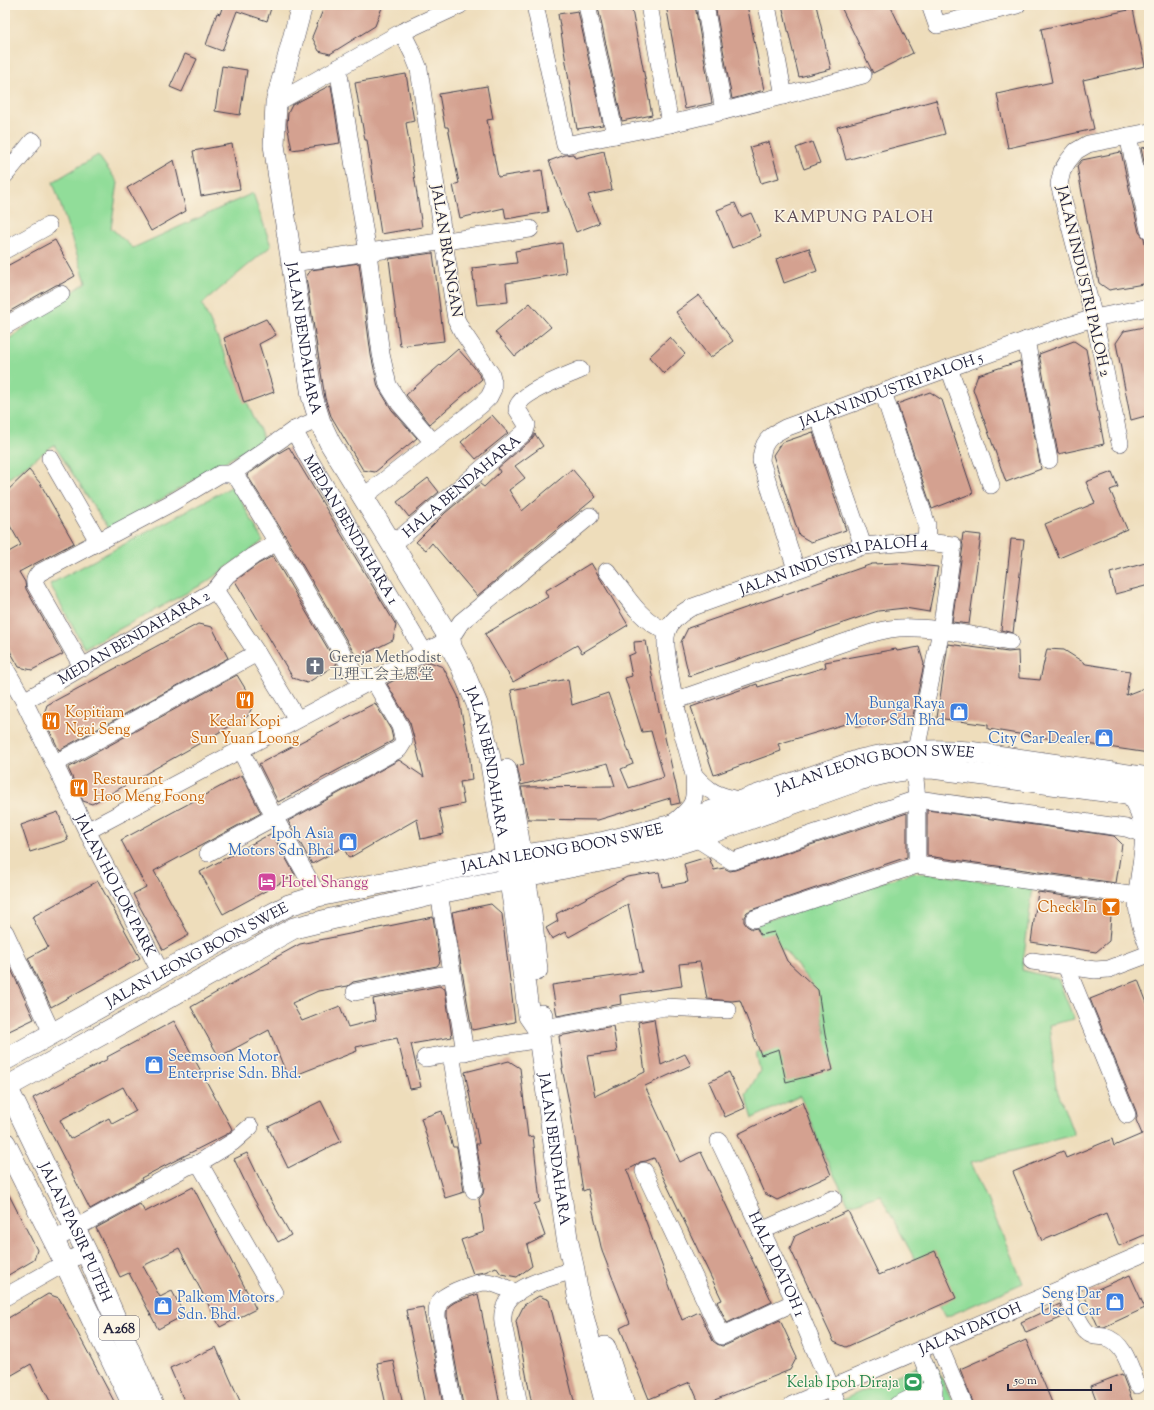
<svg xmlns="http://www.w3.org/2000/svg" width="1154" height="1410" font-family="'Sorts Mill Goudy','Noto Serif SC',serif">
<rect width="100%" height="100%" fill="#fcf5e5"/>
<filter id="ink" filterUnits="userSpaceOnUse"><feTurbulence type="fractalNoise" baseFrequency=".025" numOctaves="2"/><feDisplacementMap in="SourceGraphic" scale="8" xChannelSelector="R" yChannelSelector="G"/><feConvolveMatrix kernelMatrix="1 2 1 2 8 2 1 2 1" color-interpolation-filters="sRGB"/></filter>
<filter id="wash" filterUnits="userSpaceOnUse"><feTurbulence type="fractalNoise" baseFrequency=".012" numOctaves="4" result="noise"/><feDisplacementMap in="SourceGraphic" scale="16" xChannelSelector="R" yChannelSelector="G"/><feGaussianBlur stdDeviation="0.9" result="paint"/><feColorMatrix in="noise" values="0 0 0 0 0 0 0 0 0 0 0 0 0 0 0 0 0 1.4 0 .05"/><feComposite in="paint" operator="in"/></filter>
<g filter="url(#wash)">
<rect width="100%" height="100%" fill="#edb"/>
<path fill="#91dd99" stroke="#5a806a" d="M 98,155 L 118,183 L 111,228 L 133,248 L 253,193 L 271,246 L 202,304 L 264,439 L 109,530 L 54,445 L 5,481 L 5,342 L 86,282 L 53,182 Z
M 233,486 L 263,541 L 205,583 L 84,648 L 50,584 Z
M 913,872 L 1033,887 L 1022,970 L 1058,979 L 1074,1019 L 1049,1025 L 1056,1087 L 1074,1135 L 971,1162 L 1023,1283 L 946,1317 L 880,1195 L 849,1205 L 824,1155 L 800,1096 L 753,1118 L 746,1095 L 760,1071 L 756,1052 L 826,1033 L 815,989 L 784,949 L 767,956 L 756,924 Z
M 933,1359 L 954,1405 L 831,1405 Z"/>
<g id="blocks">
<path fill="#d4a190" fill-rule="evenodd" d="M 223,5 L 272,5 L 267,21 L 237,11 L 222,51 L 206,45 L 217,13 L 220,14 Z
M 325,5 L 383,5 L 375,26 L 330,54 L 319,51 L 312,37 Z
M 608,5 L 631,5 L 652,115 L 622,121 L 598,7 Z
M 666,5 L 695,5 L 712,103 L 685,109 Z
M 715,5 L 747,5 L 764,90 L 732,99 Z
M 782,5 L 816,5 L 831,69 L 799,77 Z
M 840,5 L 890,5 L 913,53 L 873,73 Z
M 1133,9 L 1145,66 L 1083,80 L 1094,129 L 1008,148 L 997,94 L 1052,82 L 1041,29 Z
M 578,11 L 603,125 L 577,129 L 558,14 Z
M 185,54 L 197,59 L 182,92 L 170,87 Z
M 222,66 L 247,70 L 240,115 L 215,111 Z
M 406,74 L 414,121 L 406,123 L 422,227 L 381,234 L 367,140 L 365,140 L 355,83 Z
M 331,85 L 340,143 L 292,150 L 287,124 L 288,113 L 292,105 Z
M 487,86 L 493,119 L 487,120 L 498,177 L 542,170 L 548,212 L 506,219 L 504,208 L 460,218 L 453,185 L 459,183 L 448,127 L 445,127 L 439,94 Z
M 936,100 L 945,134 L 846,160 L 837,127 Z
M 769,142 L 779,178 L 761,183 L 750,147 Z
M 812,142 L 820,163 L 804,169 L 796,148 Z
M 232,144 L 240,189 L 201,196 L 193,151 Z
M 1149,147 L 1149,184 L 1141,148 Z
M 604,151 L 612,190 L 588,195 L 599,223 L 576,232 L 549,161 L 565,155 L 573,154 L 575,158 Z
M 1121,152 L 1139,232 L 1144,238 L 1149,264 L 1149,283 L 1109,290 L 1099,283 L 1077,166 L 1082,160 Z
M 174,160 L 186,211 L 151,231 L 127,188 Z
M 735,203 L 741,217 L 751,213 L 761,236 L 732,248 L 717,210 Z
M 55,240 L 75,276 L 61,284 L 56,285 L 5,314 L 5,267 Z
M 562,243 L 566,273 L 506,283 L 508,302 L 477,305 L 472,268 L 517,263 L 515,251 Z
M 809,248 L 817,271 L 784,283 L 776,259 Z
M 433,253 L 444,341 L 400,346 L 389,259 Z
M 359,263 L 371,355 L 378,387 L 392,410 L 417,438 L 375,472 L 363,470 L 331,416 L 325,398 L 306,277 L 311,270 Z
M 699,295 L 733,341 L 710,358 L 676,312 Z
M 530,303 L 551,327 L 515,356 L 495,332 Z
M 266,319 L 276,335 L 259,344 L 274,392 L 244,403 L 224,338 Z
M 1149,326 L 1149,415 L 1131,420 L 1116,343 L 1124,331 Z
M 670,337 L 685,354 L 664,374 L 649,357 Z
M 1074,341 L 1086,349 L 1104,444 L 1058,454 L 1039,354 Z
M 458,349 L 474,367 L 482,379 L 430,424 L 406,395 Z
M 1020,361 L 1041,469 L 1006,482 L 973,389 L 978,375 Z
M 930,392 L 942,400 L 973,493 L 932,509 L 897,404 Z
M 492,415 L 508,433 L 476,459 L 461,442 Z
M 813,432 L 846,530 L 811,542 L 799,535 L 773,455 L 781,443 Z
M 535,434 L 543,446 L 515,466 L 525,478 L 509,490 L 522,511 L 572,469 L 596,497 L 477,596 L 432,543 L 426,550 L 416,542 L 445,513 L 480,484 L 484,487 L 500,472 L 498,468 L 531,440 Z
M 289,447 L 396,625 L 393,640 L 357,658 L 286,537 L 247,475 L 277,454 Z
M 29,470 L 40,483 L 74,543 L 19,572 L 25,582 L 26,589 L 63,654 L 32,670 L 19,667 L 5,642 L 5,554 L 21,545 L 5,517 L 5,493 Z
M 1112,472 L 1118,487 L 1110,490 L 1127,529 L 1059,558 L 1045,524 L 1095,503 L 1086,482 Z
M 428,478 L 439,492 L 409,517 L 397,502 Z
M 963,533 L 981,535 L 969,624 L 952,622 L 963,546 L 962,541 Z
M 1011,539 L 1024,540 L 1013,633 L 1001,630 Z
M 273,556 L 337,664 L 307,683 L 293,678 L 235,581 L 258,564 Z
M 1149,562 L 1149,585 L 1115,594 L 1110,573 Z
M 591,563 L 628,625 L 582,653 L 577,645 L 513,682 L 485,634 L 548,597 L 545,591 Z
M 898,563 L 938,567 L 929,612 L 905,608 L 878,611 L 689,676 L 681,642 L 688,628 L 872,564 Z
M 198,624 L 212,627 L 228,658 L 59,750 L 43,717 L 47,705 Z
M 646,641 L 656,698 L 680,803 L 671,805 L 670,798 L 598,820 L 528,819 L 521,787 L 615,786 L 608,763 L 521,785 L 517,766 L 524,764 L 511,690 L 568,679 L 572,705 L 608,693 L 633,764 L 621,769 L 629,788 L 664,777 L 651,731 L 642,732 L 625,678 L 632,676 L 628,656 L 635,653 L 634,642 Z
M 948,644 L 1008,652 L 1018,651 L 1019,678 L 1040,680 L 1047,649 L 1064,650 L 1086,664 L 1130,671 L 1126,695 L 1149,686 L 1149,753 L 1012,733 L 988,729 L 988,725 L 937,718 Z
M 919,647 L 924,664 L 913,716 L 856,727 L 855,721 L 778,744 L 781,751 L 714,775 L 691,707 L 757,684 L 758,687 L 826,667 L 825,662 L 896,649 L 897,651 Z
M 430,662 L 443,667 L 458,696 L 469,750 L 472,780 L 460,782 L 464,804 L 439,809 L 444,834 L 421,839 L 417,819 L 349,858 L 343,847 L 312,864 L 288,821 L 399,760 L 424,777 L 410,723 L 387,684 Z
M 237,675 L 254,703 L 248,716 L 92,804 L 83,801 L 68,768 Z
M 375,703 L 391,730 L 393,739 L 392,741 L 278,802 L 259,764 Z
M 242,775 L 261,813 L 154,871 L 189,935 L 163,950 L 133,894 L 146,887 L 121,840 Z
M 927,810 L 1114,836 L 1122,844 L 1116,883 L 927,856 Z
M 58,812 L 68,840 L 30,852 L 21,825 Z
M 907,813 L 907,857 L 751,910 L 747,912 L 744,917 L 744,922 L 747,926 L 752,929 L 757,928 L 760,935 L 774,932 L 787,961 L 818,990 L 825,1035 L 833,1070 L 786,1082 L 779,1049 L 761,1055 L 740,1000 L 732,1001 L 707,999 L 700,962 L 679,964 L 682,986 L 620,995 L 621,1004 L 557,1016 L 552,985 L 642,972 L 628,904 L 569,937 L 565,932 L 552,939 L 546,928 L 558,921 L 556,914 L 627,877 L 659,872 L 662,887 L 688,882 L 684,864 L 707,857 L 709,858 L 714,870 L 724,868 L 730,871 L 735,870 Z
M 272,833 L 295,875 L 223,914 L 200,872 Z
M 98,881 L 140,958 L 51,1007 L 28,958 L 48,947 L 32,917 Z
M 1038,892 L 1112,903 L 1109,941 L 1096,952 L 1031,942 Z
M 491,904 L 502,914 L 515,1022 L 472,1030 L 452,912 Z
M 433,917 L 440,962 L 437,966 L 353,982 L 348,986 L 318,991 L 292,1003 L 302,1021 L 340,1006 L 348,1027 L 376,1020 L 373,999 L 439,986 L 445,989 L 452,1037 L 411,1044 L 421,1087 L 410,1089 L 397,1038 L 356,1047 L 357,1051 L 288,1078 L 269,1030 L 219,1057 L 191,1007 L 270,962 L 269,961 L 300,944 Z
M 5,956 L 34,1019 L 5,1033 Z
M 1138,980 L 1149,1008 L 1149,1233 L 1119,1246 L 1106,1213 L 1042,1241 L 1013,1172 L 1063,1151 L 1066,1158 L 1112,1139 L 1114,1146 L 1142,1134 L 1136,1120 L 1137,1116 L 1136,1111 L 1090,999 Z
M 654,1019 L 661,1065 L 685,1054 L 691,1065 L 645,1086 L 680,1162 L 701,1152 L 772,1302 L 727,1323 L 717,1302 L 722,1300 L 654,1158 L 646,1161 L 640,1162 L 635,1166 L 627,1170 L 682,1320 L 699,1312 L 713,1341 L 717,1344 L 722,1346 L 726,1345 L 780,1320 L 797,1357 L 790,1370 L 702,1405 L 700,1405 L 690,1382 L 649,1399 L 620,1328 L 630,1323 L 602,1251 L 588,1189 L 583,1191 L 570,1107 L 562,1068 L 563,1068 L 559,1036 L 613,1026 L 617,1052 L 587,1056 L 595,1096 L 645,1072 L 638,1022 Z
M 174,1021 L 232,1129 L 229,1133 L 141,1178 L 142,1180 L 90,1209 L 33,1098 L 108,1059 L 107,1057 ZM 123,1087 L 136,1111 L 112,1124 L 109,1118 L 70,1139 L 60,1120 Z
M 509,1061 L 520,1068 L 528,1137 L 533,1136 L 540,1202 L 534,1204 L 545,1236 L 527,1245 L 532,1266 L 517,1277 L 501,1274 L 496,1267 L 485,1272 L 473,1274 L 461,1240 L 484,1232 L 479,1199 L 483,1194 L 484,1188 L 476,1144 L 479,1144 L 465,1072 Z
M 729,1072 L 745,1108 L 725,1117 L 709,1082 Z
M 321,1101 L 341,1141 L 288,1168 L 268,1127 Z
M 803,1102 L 831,1175 L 777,1200 L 764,1193 L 738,1134 Z
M 442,1111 L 453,1147 L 457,1147 L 464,1192 L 445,1198 L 421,1118 Z
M 247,1153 L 264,1188 L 291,1235 L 278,1242 L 251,1194 L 234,1159 Z
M 5,1187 L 37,1250 L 34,1260 L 5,1277 Z
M 193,1187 L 256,1309 L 220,1327 L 179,1248 L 143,1266 L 160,1297 L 172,1291 L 185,1315 L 158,1329 L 129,1273 L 120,1277 L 96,1228 L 140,1204 L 145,1212 Z
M 848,1211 L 879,1275 L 935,1251 L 956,1298 L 846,1347 L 834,1342 L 790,1248 L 795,1236 Z
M 1130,1275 L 1145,1308 L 1104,1327 L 1098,1326 L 1084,1295 Z
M 48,1294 L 59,1298 L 116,1405 L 52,1405 L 31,1364 L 5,1379 L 5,1320 Z
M 478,1294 L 500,1405 L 463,1405 L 447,1316 L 447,1311 L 449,1306 L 455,1302 Z
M 539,1296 L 549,1300 L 575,1405 L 532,1405 L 516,1321 L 524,1305 Z
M 1060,1304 L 1065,1316 L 1026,1333 L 1021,1322 Z
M 423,1307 L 430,1341 L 431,1339 L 443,1405 L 425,1405 L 406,1310 Z
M 1026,1340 L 1053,1405 L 974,1405 L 960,1369 Z
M 216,1347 L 240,1401 L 231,1405 L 186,1405 L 170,1368 Z
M 393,1360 L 403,1405 L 386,1405 L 377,1363 Z
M 1122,1374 L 1134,1405 L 1098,1405 L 1091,1386 Z"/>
</g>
</g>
<g filter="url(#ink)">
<use href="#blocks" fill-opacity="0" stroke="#413e4e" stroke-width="1"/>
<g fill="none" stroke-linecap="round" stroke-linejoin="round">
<defs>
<g id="minor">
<path d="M 535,5 L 565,145 L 670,124 L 724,111 L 863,75"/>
<path d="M 587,5 L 615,135"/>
<path d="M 649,5 L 670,124"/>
<path d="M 705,5 L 724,111"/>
<path d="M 767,5 L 784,96"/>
<path d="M 930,5 L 937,25 L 1017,5"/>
<path d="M 338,68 L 368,253 L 381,354 L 388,385 L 400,404 L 433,442"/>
<path d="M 276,103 L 402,32 L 460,5"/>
<path d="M 1128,136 L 1149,230"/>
<path d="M 5,175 L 33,141"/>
<path d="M 5,250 L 48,226"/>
<path d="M 292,263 L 530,229"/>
<path d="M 5,326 L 61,294"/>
<path d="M 1026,340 L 1049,460"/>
<path d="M 949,368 L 991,485"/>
<path d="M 883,392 L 927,525 L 926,542"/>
<path d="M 818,416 L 863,546"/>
<path id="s1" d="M 319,419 L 294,430 L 308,457 L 424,652"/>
<path d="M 1120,443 L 1094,318 L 1059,184 L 1062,171 L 1068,161 L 1076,151 L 1088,144 L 1149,132"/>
<path d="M 50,458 L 98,541"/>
<path d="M 231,474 L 294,430"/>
<path d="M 362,498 L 481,405 L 489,397 L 493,389 L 493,382 L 491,374 L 462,331 L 456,319 L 444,242 L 419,69 L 413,54 L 402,32"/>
<path d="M 277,542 L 361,685"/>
<path id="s2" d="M 392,545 L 525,432 L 527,425 L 517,409 C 518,393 567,376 580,370"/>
<path id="s3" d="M 796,569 L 761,461 C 762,442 769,436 785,428 L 949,368 L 1055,330 L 1094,318 L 1149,307"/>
<path d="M 607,571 C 624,592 640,622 667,631"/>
<path d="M 215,590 L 257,653 L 297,719"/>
<path id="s4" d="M 5,668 L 24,701 L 87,831 L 117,888 L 161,973"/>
<path id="s5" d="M 24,701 L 215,590 L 228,574 L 253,556 L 277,542 L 238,479 L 231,474 L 220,474 L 173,502 L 39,573 C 36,577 34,579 35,584 L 83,668"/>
<path d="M 674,701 L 869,634 C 876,632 883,630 890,629 C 925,624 974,636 1010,642"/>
<path d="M 240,749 L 274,817 L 286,811 L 399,749 L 404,741 L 400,726 L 373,679"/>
<path d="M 54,764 L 257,653"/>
<path d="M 914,768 L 917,799 L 917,865"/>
<path d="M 694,775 C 711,794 717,795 741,801"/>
<path d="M 1128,794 C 1154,830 1140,855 1137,895 C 1136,914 1142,931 1149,949"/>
<path id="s6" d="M 672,824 C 694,806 696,803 694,775 C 684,738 673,701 668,663 C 667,653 664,642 667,632 C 670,621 680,614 690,608 L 863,546 L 910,542 L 926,542 L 953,545 L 941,631 L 916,750"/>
<path d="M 87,831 L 450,639 L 461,622 L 590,516"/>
<path d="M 696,838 L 732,861 L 917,799 L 1126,828 L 1149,836"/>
<path d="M 208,853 L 274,817 L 318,896"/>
<path d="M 439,893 L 465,1052"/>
<path d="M 754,919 L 917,865 L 1137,896"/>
<path d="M 5,932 L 52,1033"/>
<path d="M 1032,961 L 1095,970 L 1109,969 L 1149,954"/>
<path d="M 1066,966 L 1127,1115"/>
<path d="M 355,992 L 452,973"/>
<path d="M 538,1029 L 665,1007 L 728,1010"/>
<path d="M 451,1054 L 474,1190"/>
<path d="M 425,1058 L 540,1039"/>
<path id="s7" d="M 719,1141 L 795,1302 L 838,1405"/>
<path d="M 199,1163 L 233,1142 L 250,1127"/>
<path d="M 644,1171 L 722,1336 L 795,1302"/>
<path d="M 761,1231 L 833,1199"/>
<path d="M 54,1240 L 186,1167 L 199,1163 L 274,1293"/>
<path d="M 1064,1288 C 1070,1300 1078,1324 1087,1332 C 1092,1337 1098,1336 1105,1337 C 1125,1343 1130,1368 1137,1385"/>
<path d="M 5,1297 L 86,1251"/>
<path d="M 938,1343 L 964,1405"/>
<path d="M 934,1387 L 934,1405"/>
<path d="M 453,1405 L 437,1317 C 437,1310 437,1304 442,1299 C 450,1292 476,1282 487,1282 C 496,1283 508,1289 517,1293"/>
<path d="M 519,1405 L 503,1323 C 502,1316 503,1309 507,1302 C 519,1284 555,1276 574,1270"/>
<path id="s8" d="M 792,1405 L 1149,1251"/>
<path d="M 897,1405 L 934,1387 L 919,1351"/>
</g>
<g id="major">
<path id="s9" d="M 302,5 L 276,103 L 274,145 L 312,396 L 320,422 L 330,443 L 450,639 L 451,647 L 462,668 L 477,704 L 490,758 L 515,913 L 529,1016 L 538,1029"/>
<path d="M 506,770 L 515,817 L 531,913 L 537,970"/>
<path id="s10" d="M 542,1015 L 538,1029 L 567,1238 L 574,1270 L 578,1296 L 606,1405"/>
<path id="s11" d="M 5,1060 L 161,973 L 289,905 L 318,896 L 506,858 L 605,842 L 669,826 L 860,760 C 899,751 929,749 969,752 L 1149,778"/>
<path id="s12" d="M 5,1083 L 86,1251 L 153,1405"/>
<path d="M 5,1088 L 294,928 L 439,893 L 661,849 L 696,838 L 859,780 C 883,773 907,768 932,768 L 1149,797"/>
<path d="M 5,1143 L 65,1263 L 133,1405"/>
<path d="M 605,1347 L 624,1405"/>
</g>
</defs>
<use href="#minor" stroke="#413e4e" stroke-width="18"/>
<use href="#major" stroke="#413e4e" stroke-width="22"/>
<use href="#minor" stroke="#fff" stroke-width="17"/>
<use href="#major" stroke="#fff" stroke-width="21"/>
</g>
</g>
<defs>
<symbol id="church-square" viewBox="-11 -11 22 22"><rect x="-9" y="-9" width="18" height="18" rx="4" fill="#6b7280" stroke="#fcf5e5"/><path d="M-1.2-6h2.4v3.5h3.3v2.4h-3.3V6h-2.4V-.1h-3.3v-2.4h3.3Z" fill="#fff"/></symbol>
<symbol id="restaurant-square" viewBox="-11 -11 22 22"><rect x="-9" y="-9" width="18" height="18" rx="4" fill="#e8710a" stroke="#fcf5e5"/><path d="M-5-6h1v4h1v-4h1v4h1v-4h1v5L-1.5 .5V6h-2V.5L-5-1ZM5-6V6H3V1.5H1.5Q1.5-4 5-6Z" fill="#fff"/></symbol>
<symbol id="shop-square" viewBox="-11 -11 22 22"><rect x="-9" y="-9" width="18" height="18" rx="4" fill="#3f7fe0" stroke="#fcf5e5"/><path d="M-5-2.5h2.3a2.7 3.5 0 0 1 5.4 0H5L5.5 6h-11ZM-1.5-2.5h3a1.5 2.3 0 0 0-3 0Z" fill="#fff"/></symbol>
<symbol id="hotel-square" viewBox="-11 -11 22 22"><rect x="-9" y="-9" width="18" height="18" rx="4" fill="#d1479c" stroke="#fcf5e5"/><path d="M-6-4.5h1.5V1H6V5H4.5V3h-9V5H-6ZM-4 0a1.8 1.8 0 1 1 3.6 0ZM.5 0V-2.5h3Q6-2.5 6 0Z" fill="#fff"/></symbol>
<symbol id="bar-square" viewBox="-11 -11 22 22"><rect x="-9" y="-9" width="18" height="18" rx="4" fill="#e8710a" stroke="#fcf5e5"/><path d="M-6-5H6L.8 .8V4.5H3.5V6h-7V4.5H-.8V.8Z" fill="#fff"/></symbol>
<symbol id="stadium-square" viewBox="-11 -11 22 22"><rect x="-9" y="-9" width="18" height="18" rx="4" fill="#2e9e5b" stroke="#fcf5e5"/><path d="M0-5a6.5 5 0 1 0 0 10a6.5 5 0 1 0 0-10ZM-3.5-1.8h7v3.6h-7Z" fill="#fff"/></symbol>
</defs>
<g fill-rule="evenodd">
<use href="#church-square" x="304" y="655" width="22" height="22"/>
<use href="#restaurant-square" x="234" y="689" width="22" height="22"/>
<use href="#shop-square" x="948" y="701" width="22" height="22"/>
<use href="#restaurant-square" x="40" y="710" width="22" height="22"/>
<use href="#shop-square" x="1093" y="727" width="22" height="22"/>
<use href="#restaurant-square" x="68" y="777" width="22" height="22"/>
<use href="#shop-square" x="337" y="831" width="22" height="22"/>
<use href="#hotel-square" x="256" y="871" width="22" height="22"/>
<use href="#bar-square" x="1100" y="896" width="22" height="22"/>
<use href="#shop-square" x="143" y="1054" width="22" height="22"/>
<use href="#shop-square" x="1104" y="1291" width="22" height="22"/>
<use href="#shop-square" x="152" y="1295" width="22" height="22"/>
<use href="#stadium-square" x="902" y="1371" width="22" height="22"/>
</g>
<g text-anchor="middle" stroke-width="3" stroke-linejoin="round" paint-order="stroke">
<rect fill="#fcf5e5" stroke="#63616e" stroke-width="1" x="99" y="1316" width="40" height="24" rx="3"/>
<g font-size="14" font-weight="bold" fill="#22223b">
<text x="119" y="1333">A268</text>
</g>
<g font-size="15" fill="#22223b" stroke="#fcf5e5">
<text transform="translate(447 251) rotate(81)" y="5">JALAN BRANGAN</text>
<text transform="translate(1084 281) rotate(77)" y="5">JALAN INDUSTRI PALOH 2</text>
<text dy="5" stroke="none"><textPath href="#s9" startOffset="339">JALAN BENDAHARA</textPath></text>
<text dy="5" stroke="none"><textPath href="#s3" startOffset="270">JALAN INDUSTRI PALOH 5</textPath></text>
<text dy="5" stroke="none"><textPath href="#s2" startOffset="91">HALA BENDAHARA</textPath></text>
<text dy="5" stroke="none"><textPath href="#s1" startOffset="142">MEDAN BENDAHARA 1</textPath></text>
<text dy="5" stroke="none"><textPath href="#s6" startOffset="389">JALAN INDUSTRI PALOH 4</textPath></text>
<text dy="5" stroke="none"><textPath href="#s5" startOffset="127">MEDAN BENDAHARA 2</textPath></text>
<text dy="5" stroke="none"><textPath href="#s9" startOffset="807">JALAN BENDAHARA</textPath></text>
<text dy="5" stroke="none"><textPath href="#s11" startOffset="927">JALAN LEONG BOON SWEE</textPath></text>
<text dy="5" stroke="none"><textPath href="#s11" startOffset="603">JALAN LEONG BOON SWEE</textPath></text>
<text dy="5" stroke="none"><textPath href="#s4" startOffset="244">JALAN HO LOK PARK</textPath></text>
<text dy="5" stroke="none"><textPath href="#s11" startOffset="219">JALAN LEONG BOON SWEE</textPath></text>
<text dy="5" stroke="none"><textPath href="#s10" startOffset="136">JALAN BENDAHARA</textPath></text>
<text dy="5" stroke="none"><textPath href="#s12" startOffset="165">JALAN PASIR PUTEH</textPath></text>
<text dy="5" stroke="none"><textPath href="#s7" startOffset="136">HALA DATOH 1</textPath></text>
<text dy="5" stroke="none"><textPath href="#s8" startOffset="194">JALAN DATOH</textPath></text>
</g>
<g font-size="15" fill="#5b616d" stroke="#fcf5e5" text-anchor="start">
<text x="329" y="662">Gereja Methodist<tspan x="329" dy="17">卫理工会主恩堂</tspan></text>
</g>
<g font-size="15" fill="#366cbe" stroke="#fcf5e5" text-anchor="end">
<text x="945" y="708">Bunga Raya<tspan x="945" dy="17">Motor Sdn Bhd</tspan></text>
<text x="1090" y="743">City Car Dealer</text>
<text x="334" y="838">Ipoh Asia<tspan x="334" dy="17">Motors Sdn Bhd</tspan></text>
<text x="168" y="1061" text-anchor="start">Seemsoon Motor<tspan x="168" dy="17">Enterprise Sdn. Bhd.</tspan></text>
<text x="1101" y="1298">Seng Dar<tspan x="1101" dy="17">Used Car</tspan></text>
<text x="177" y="1302" text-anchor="start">Palkom Motors<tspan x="177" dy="17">Sdn. Bhd.</tspan></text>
</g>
<g font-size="15" fill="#c56008" stroke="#fcf5e5" text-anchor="start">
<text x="65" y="717">Kopitiam<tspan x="65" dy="17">Ngai Seng</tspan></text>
<text x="245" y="726" text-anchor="middle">Kedai Kopi<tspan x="245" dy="17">Sun Yuan Loong</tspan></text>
<text x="93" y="784">Restaurant<tspan x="93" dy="17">Hoo Meng Foong</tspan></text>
<text x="1097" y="912" text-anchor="end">Check In</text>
</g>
<g font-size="15" fill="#b23c85" stroke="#fcf5e5" text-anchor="start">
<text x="281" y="887">Hotel Shangg</text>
</g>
<g font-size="15" fill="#27864d" stroke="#fcf5e5" text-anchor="end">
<text x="899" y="1387">Kelab Ipoh Diraja</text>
</g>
<g font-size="16" letter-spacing="1" fill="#604e59" stroke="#fcf5e5">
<text x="854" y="222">KAMPUNG PALOH</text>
</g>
</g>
<rect width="1154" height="1410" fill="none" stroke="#fcf5e5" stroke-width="20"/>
<path d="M1008 1384v6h103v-6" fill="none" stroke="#22223b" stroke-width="2"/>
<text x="1014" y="1384" font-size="12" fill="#22223b" stroke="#fcf5e5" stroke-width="3" paint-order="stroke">50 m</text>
</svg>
